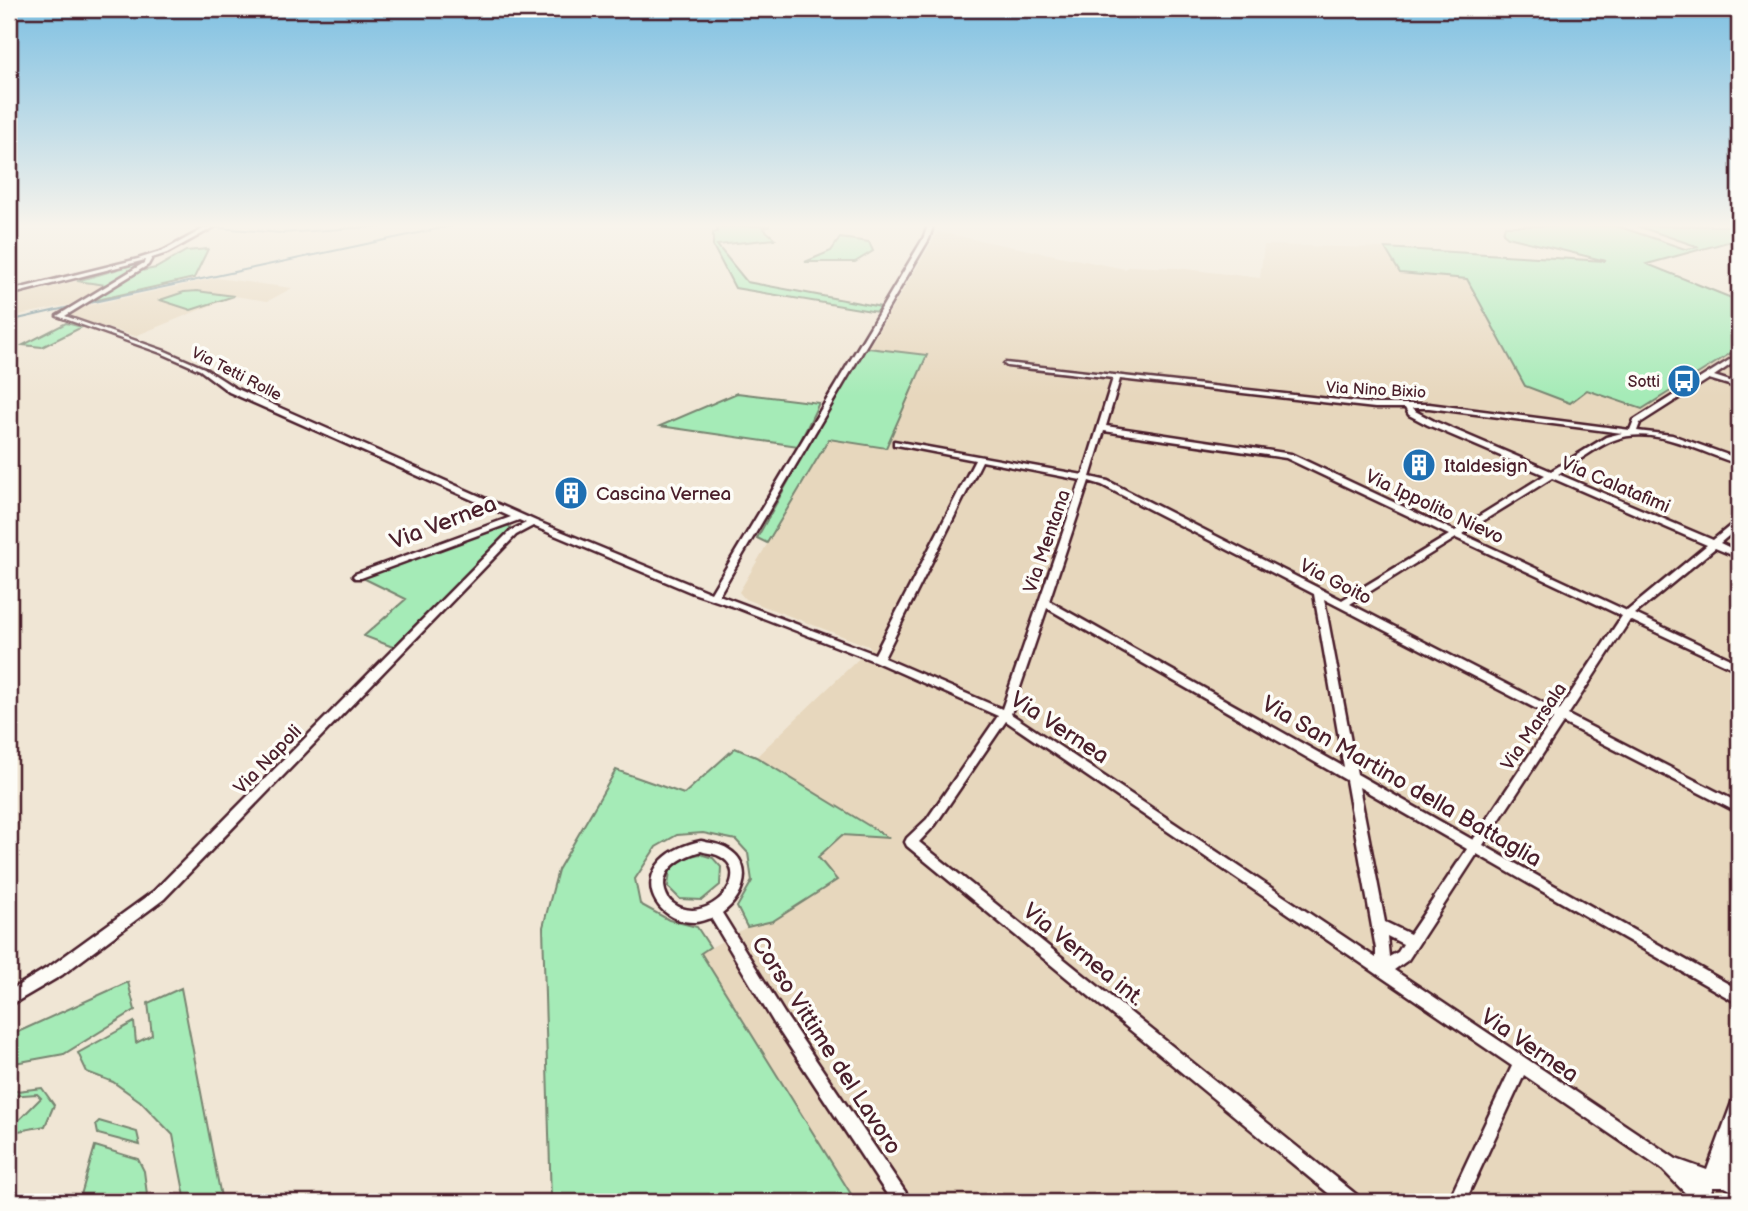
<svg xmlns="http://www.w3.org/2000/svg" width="1748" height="1211" font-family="'Balsamiq Sans',sans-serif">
<rect width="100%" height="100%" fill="#f0e6d5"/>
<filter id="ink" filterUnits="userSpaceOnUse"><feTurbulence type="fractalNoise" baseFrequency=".0143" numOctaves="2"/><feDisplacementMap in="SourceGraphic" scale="14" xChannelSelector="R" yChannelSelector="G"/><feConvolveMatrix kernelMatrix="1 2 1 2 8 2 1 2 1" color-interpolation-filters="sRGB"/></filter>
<g filter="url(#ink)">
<path fill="#e7d7bd" d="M 938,232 L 1125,269 L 1129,266 L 1177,268 L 1260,278 L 1264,245 L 1385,248 L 1400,273 L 1467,279 L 1525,386 L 1587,390 L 1642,409 L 1739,348 L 1739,1202 L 856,1202 L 701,953 L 747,927 L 773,921 L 836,880 L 818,857 L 842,835 L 887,837 L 756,757 L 871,647 L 745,599 L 739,592 L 829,439 L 926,355 L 868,348 Z
M 216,278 L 292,288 L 268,301 L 234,296 L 135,336 L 64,315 L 77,308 Z
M 77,281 L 106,285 L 69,305 L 9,317 L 9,298 Z"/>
<path fill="#a5ebb7" stroke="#788571" stroke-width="2" d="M 717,226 L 770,226 L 763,228 L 775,239 L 717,245 L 747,282 L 881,307 L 877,312 L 735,288 L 713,246 L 713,233 L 717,232 Z
M 1505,226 L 1617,226 L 1685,249 L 1699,247 L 1637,226 L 1739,226 L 1739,239 L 1647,264 L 1739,301 L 1739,348 L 1642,409 L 1587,390 L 1570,403 L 1525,386 L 1467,279 L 1400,273 L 1385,248 L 1606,261 L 1508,237 L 1503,233 Z
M 840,238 L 869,242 L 873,251 L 855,262 L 805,262 L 831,251 Z
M 208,249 L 194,278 L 84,303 L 136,272 L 156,268 L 186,251 Z
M 136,264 L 139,265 L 106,285 L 77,281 Z
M 197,291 L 234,296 L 191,310 L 160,300 L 184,292 Z
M 66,323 L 82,327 L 42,347 L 23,345 Z
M 868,348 L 927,355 L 886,448 L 829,439 L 767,543 L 757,538 L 859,354 Z
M 737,393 L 819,403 L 798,446 L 660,426 Z
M 508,524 L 511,529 L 393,647 L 364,636 L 406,599 L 363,578 Z
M 735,748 L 756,757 L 889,838 L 842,835 L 818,857 L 837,880 L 773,921 L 747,927 L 737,907 L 752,881 L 748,853 L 736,840 L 703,833 L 677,835 L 656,847 L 635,879 L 640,904 L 669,920 L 697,927 L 710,947 L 701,953 L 856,1202 L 551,1202 L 543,927 L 558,870 L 616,770 L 684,794 Z
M 700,854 L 713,858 L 721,867 L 720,885 L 702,900 L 680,899 L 668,887 L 670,870 L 686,857 Z
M 128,982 L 135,1010 L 64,1054 L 9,1064 L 9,1036 Z
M 181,988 L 222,1202 L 186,1202 L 173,1135 L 140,1101 L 113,1082 L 87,1072 L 78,1053 L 134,1022 L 136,1043 L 152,1035 L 148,1003 Z
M 42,1088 L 54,1105 L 45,1126 L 13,1132 L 16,1123 L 41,1098 L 37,1094 L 9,1096 L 9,1092 Z
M 99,1121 L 137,1132 L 140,1145 L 98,1134 L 96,1124 Z
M 95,1146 L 138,1159 L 144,1171 L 148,1202 L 79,1202 Z"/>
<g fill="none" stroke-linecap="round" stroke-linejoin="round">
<path stroke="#6a8a93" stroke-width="2" d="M 192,226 L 283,233 L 385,226
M 84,304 L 451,226
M 9,321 L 74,306"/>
<defs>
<path id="street" d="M 209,226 L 216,226 L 167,253 L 152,258 L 148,265 L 65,316 L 165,351 L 204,368 L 235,388 L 536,521 L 711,593 L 923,239 L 928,226 L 933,226 L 929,239 L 719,595 L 875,654 L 975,460 L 897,445 L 894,445 L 894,441 L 1083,475 L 1113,378 L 1007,366 L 1004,364 L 1005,363 L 1375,404 L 1429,404 L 1630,430 L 1634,420 L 1739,354 L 1739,359 L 1714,376 L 1739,384 L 1739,388 L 1709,379 L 1640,423 L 1637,431 L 1672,435 L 1739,459 L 1739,464 C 1699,453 1655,424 1614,440 C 1597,446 1573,465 1558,474 L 1713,540 L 1736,521 L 1739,520 L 1739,527 L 1720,543 L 1739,552 L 1739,558 L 1715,548 L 1635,614 L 1739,663 L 1739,671 L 1630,620 L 1568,715 L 1739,803 L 1739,813 L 1563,723 L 1483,845 L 1739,990 L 1739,1004 L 1477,854 L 1408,960 L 1394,970 L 1676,1159 L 1707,1170 L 1734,1097 L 1739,1094 L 1739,1124 L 1731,1149 L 1739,1170 L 1739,1194 L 1725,1187 L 1713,1187 L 1711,1192 L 1713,1202 L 1694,1202 L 1663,1170 L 1524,1075 L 1465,1202 L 1448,1202 L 1512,1066 L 1006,721 L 935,825 L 919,842 L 1358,1196 L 1360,1202 L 1339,1202 L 907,846 L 905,842 L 907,838 L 927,819 L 998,716 L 874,661 L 735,607 L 693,593 L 533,526 L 516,535 L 164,899 L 62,975 L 9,1006 L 9,991 L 52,965 L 154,891 L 510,531 L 526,523 L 519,520 L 361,578 L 355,578 L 353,576 L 355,574 L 511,517 L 229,392 L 200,370 L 161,353 L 57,316 L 144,263 L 145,260 L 9,295 L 9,291 L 138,259 L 163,251 ZM 1120,379 L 1375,408 L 1405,408 L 1409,415 L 1428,425 L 1545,475 L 1455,531 L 1291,454 L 1106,426 ZM 1412,408 L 1429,408 L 1622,433 L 1606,437 L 1551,471 L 1434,421 L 1415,411 ZM 1104,431 L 1286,458 L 1449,535 L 1342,600 L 1108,481 L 1090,477 ZM 982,461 L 1081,480 L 1002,709 L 884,658 ZM 1552,478 L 1707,545 L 1627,611 L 1462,534 ZM 1089,481 L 1102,485 L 1314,594 L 1344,767 L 1049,601 ZM 1456,538 L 1622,616 L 1559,711 L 1350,604 ZM 1324,599 L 1554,718 L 1473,840 L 1357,774 ZM 1047,608 L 1346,780 L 1376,949 L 1376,958 L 1011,714 ZM 1359,787 L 1467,849 L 1410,934 L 1385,922 ZM 1387,936 L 1403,944 L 1398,952 L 1389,957 Z
M 701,841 C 709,843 721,844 728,849 C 755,865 744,898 722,913 L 784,1013 L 908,1196 L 910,1202 L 892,1202 L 774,1023 L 711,918 C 706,919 700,922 695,922 C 661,923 636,887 662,860 C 673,849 687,844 701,841 ZM 701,851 C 706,853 712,853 717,855 C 758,872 707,928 674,904 C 669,901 667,897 665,891 C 659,869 683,856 701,851 Z"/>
</defs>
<use href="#street" stroke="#4a1f2b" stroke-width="5"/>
<use href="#street" fill="#fdfcf7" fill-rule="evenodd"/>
</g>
</g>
<linearGradient id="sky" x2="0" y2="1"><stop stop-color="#7ec0e2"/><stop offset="0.57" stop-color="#f8f4ec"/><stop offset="1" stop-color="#f8f4ec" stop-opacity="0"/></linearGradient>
<rect width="1748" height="396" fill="url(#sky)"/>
<defs>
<symbol id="bus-disc" viewBox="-11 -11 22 22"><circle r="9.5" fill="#1f6fb2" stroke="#fdfcf7"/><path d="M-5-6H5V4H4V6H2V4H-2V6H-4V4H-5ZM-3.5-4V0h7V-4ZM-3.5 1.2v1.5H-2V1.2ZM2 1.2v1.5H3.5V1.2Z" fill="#fff"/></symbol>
<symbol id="building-disc" viewBox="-11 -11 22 22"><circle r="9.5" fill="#1f6fb2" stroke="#fdfcf7"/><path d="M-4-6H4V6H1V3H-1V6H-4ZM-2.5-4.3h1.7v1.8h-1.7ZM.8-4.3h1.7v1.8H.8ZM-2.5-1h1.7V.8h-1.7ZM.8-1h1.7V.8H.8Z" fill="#fff"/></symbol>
</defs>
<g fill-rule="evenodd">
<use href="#bus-disc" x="1665" y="362" width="38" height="38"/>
<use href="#building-disc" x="1400" y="446" width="38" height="38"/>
<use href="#building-disc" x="552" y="474" width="38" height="38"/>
</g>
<g text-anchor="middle" stroke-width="7" stroke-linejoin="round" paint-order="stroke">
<g font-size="16" fill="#4a1f2b" stroke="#fdfcf7">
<text transform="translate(237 373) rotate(27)" y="6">Via Tetti Rolle</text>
<text transform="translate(1376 389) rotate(3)" y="6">Via Nino Bixio</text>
</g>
<g font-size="16" fill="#4a1f2b" stroke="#fdfcf7" text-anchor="end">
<text x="1660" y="387">Sotti</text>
</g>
<g font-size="19" fill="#4a1f2b" stroke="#fdfcf7" text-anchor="start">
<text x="1444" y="472">Italdesign</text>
<text x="596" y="500">Cascina Vernea</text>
</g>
<g font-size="19" fill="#4a1f2b" stroke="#fdfcf7">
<text transform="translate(1616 484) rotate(23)" y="7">Via Calatafimi</text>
<text transform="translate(1435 506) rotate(25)" y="7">Via Ippolito Nievo</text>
<text transform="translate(1046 541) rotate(-71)" y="7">Via Mentana</text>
<text transform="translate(1336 581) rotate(27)" y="7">Via Goito</text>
<text transform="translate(1533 726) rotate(-56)" y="7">Via Marsala</text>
<text transform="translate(267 759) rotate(-46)" y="7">Via Napoli</text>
</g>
<g font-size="23" fill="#4a1f2b" stroke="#fdfcf7">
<text transform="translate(443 522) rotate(-21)" y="8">Via Vernea</text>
<text transform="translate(1060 727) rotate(33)" y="8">Via Vernea</text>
<text transform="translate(1402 781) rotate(30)" y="8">Via San Martino della Battaglia</text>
<text transform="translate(1084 954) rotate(39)" y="8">Via Vernea int.</text>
<text transform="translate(827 1045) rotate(57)" y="8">Corso Vittime del Lavoro</text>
<text transform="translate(1530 1045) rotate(34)" y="8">Via Vernea</text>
</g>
</g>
<rect width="1748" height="1211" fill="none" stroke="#fdfcf7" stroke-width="35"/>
<rect x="18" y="18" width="1713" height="1176" fill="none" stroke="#4a1f2b" stroke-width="2.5" filter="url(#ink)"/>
</svg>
